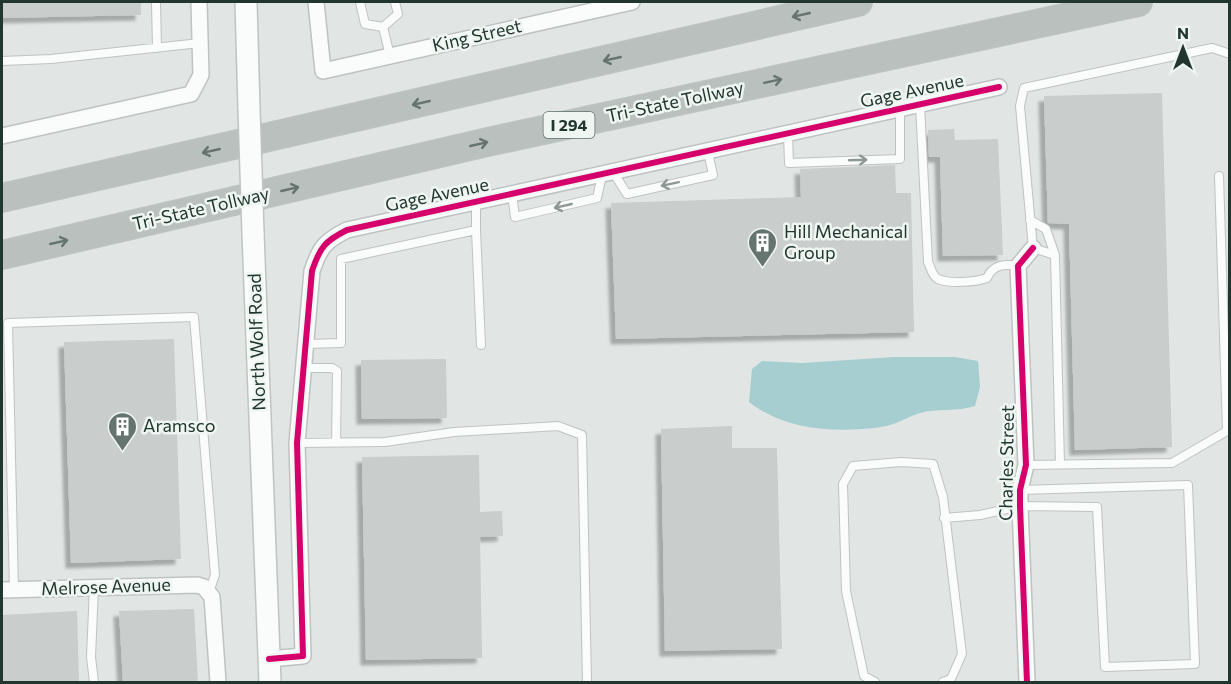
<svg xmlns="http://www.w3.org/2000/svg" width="1231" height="684" font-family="Commissioner,sans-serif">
<defs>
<filter id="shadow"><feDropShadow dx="-5.5" dy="5.5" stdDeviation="1.5" flood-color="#0004"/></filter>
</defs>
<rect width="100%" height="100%" fill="#e1e6e4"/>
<path fill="#a6cdd0" d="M 894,357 L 955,357 L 978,361 L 980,387 L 975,406 C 957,412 937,408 920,413 C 907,417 896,425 881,427 C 837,433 786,431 749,402 L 752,369 L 762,361 L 802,363 Z"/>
<path fill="#c9cdcb" filter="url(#shadow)" d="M 2,2 L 141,2 L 141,15 L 2,18 Z
M 1162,93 L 1172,447 L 1075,450 L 1069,224 L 1048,223 L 1044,96 Z
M 954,129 L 955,140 L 998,139 L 1003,255 L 943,256 L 940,157 L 929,157 L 928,130 Z
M 895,165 L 896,193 L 911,193 L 914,332 L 616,339 L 611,203 L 801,197 L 800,169 Z
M 174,339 L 181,559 L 71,563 L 64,342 Z
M 446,359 L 447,418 L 362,419 L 361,360 Z
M 732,426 L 732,448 L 777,448 L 782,649 L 665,651 L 661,429 Z
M 479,455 L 480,512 L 502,511 L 503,536 L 480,537 L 482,658 L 366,660 L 362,457 Z
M 194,609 L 198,682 L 123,682 L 119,611 Z
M 77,611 L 79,682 L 2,682 L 2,615 Z"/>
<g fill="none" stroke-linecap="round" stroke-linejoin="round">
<defs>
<path id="service" d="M 156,2 L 157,48
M 360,2 L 365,24 L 383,27
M 383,27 L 398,14 L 395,2
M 383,27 L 390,56
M 2,61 L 51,59 L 200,43
M 920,105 L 928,262 C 931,268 932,276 938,279 C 949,284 976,282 987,278 C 993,264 1005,264 1018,266
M 788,134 L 789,163 L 900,159 L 900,109
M 613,172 L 627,194 L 713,175 L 708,152
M 512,194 L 515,217 L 597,198 L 602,175
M 1030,220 L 1046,229 L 1055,255
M 476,230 L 481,345
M 306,344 L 341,343 L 341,259 L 476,230 L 476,202
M 304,368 L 332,368 L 337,371 L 336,443
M 297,443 L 385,442 L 454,432 L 558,426 L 582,435 L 587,682
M 1060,464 L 1055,255 L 1033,248 L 1020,106 L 1024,88 L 1212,48 L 1230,54
M 1026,465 L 1172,463 L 1227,431 L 1219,176
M 944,518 L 980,515 L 1020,506 L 1097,507 L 1105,667 L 1195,664 L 1188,485 L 1020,490
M 94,587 L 91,657 L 94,682
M 14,590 L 8,323 L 194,317 L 215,575 L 209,592
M 875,682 L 864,676 L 846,591 L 843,484 L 853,466 L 901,462 L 933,464 L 943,497 L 962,654 L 951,679 L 943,682"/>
<path id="minor" d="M 316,2 L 323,71 L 632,2
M 2,136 L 191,94 L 201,75 L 199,2
M 2,590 L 197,585 L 204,587 L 212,597 L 218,682
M 269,659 L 303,656 L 297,443 L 312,271 C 320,247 325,241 347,230 L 999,87
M 1027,682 L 1020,506 L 1020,490 L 1026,465 L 1018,266 L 1033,248"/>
<path id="secondary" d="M 246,2 L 249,109
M 253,233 L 270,682"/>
<path id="motorway" d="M 2,198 L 858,2
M 2,255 L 492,141 L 1138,2"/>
</defs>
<use href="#service" stroke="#bec3c1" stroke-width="10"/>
<use href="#minor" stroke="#bec3c1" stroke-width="18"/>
<use href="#secondary" stroke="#bec4c1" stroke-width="24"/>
<use href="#motorway" stroke="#bcc3c0" stroke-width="30"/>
<use href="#service" stroke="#fafbfb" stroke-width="8"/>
<use href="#minor" stroke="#fafbfb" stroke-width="15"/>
<use href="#secondary" stroke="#fafbfb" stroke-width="21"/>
<use href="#motorway" stroke="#bac0be" stroke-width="27"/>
<defs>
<path id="secondary-bridge" d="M 249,109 L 253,233"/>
</defs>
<use href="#secondary-bridge" stroke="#bec4c1" stroke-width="24" stroke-linecap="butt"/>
<use href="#secondary-bridge" stroke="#fafbfb" stroke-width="21"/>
<defs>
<path id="cycleway" d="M 269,659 L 303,656 L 297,443 L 312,271 C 320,247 325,241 347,230 L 999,87
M 1027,682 L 1020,506 L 1020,490 L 1026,465 L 1018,266 L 1033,248"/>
</defs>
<use href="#cycleway" stroke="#eff6f2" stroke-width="10"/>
<use href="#cycleway" stroke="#d6006c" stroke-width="6"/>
</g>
<defs><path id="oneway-shaft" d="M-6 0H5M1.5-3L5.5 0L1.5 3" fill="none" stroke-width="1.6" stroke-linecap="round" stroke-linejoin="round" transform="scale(1.5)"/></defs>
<g stroke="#667470">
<use href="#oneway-shaft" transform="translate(801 15) rotate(167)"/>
<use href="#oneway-shaft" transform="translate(612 59) rotate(167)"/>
<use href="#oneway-shaft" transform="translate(773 81) rotate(-12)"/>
<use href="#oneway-shaft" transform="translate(421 103) rotate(167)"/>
<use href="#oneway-shaft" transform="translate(479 144) rotate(-13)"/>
<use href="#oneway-shaft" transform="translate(211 151) rotate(167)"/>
<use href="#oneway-shaft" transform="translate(290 189) rotate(-13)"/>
<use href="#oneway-shaft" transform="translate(59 242) rotate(-13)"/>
</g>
<g stroke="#8e9896">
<use href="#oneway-shaft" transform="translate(858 160) rotate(-2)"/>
<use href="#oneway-shaft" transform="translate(670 184) rotate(168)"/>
<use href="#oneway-shaft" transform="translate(563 206) rotate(167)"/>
</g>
<defs>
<symbol id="building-pin" viewBox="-11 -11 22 30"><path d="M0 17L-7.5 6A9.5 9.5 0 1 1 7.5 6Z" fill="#65746f" stroke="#eff6f2"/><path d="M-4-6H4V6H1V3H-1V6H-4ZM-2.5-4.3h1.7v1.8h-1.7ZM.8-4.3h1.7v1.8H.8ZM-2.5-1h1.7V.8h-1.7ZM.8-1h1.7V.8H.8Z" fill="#fff"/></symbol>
</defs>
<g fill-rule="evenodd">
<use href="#building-pin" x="746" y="226" width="33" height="45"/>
<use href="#building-pin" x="106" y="410" width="33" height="45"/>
</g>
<g text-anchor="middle" stroke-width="5" stroke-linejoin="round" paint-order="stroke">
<rect fill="#eff6f2" stroke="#60706a" stroke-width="1.5" x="543.5" y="112" width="51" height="26" rx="4.5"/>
<g font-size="16" font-weight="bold" fill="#223630">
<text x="569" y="131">I 294</text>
</g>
<g font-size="18" fill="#223630" stroke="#eff6f2">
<text transform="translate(477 36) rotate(-13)" y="6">King Street</text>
<text transform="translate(912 91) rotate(-12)" y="6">Gage Avenue</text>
<text transform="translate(675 102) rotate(-12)" y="6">Tri-State Tollway</text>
<text transform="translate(437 195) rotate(-12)" y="6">Gage Avenue</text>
<text transform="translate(201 209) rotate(-13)" y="6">Tri-State Tollway</text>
<text transform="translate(257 342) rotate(-92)" y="6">North Wolf Road</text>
<text transform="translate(1007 463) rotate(-89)" y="6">Charles Street</text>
<text transform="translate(106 587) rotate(-2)" y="6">Melrose Avenue</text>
</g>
<g font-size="18" fill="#223630" stroke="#eff6f2" text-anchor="start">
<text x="784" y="238">Hill Mechanical<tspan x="784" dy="21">Group</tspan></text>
<text x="143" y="432">Aramsco</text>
</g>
</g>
<rect width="1231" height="684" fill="none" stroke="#223630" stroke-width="6"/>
<g transform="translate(1183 48)" stroke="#eff6f2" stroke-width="4.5" paint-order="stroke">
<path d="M0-4.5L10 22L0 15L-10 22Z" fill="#223630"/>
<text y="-9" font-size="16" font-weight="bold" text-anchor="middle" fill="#223630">N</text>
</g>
</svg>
